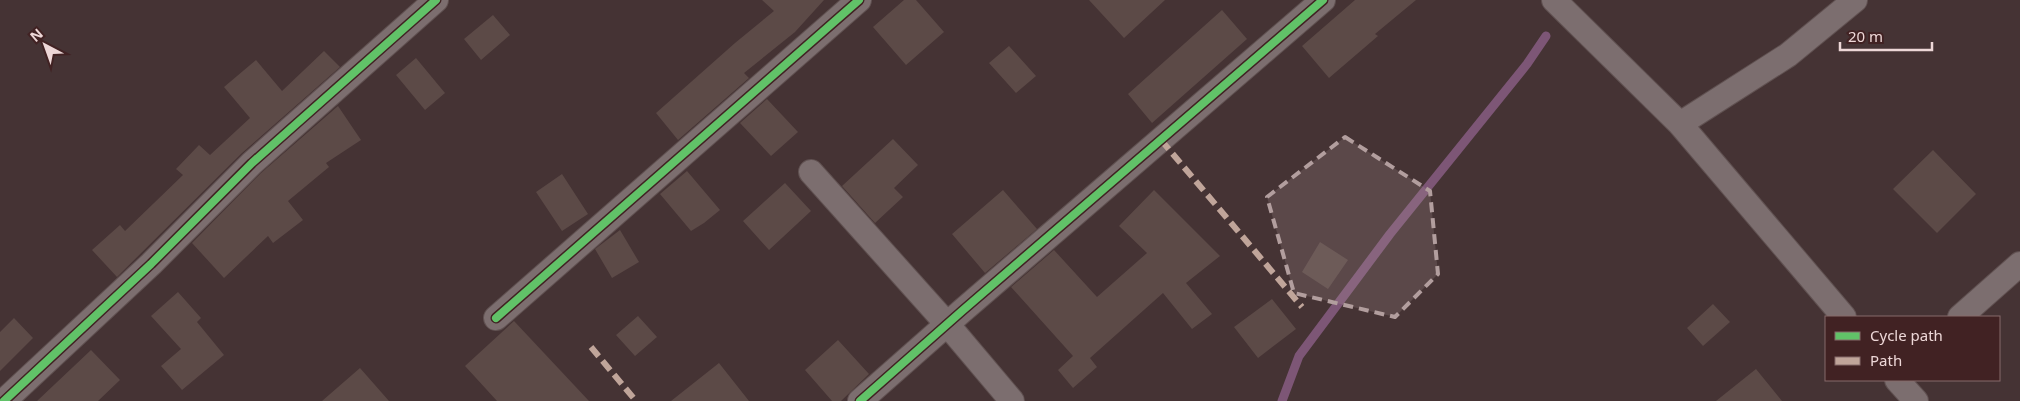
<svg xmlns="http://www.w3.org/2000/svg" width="2020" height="401" font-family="'Noto Sans',sans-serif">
<rect width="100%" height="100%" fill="#453334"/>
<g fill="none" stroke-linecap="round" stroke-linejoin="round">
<path stroke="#7d5676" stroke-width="9" d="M 1282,401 L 1299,356 L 1390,234 L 1527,64 L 1546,36"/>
</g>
<path fill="#5c4a47" d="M 762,0 L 824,0 L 795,32 L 744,73 L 749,78 L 678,140 L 656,113 L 735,43 L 774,11 Z
M 904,0 L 916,0 L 944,32 L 906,65 L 873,27 Z
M 1089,0 L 1165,0 L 1124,38 Z
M 1355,0 L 1416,0 L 1375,34 L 1378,36 L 1329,78 L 1302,46 Z
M 1222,10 L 1247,39 L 1152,123 L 1128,94 Z
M 493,15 L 510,35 L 481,60 L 464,39 Z
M 1009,46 L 1036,76 L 1016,93 L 989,63 Z
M 324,51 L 340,67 L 242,153 L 117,277 L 92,250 L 120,225 L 125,231 L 183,175 L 176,169 L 199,145 L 210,155 L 250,118 L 224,87 L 256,60 L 282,91 Z
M 416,58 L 445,93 L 425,110 L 396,75 Z
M 767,99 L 798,132 L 771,156 L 740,123 Z
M 338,106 L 361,140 L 326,163 L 329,167 L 288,201 L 303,220 L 273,243 L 268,236 L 224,278 L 192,243 L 261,173 Z
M 893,139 L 918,165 L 894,188 L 903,197 L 875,223 L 842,186 Z
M 1933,150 L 1976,194 L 1937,233 L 1893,189 Z
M 687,171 L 720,210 L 704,223 L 691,231 L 660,194 Z
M 562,174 L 588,214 L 562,231 L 536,192 Z
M 785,183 L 811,211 L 769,250 L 743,221 Z
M 1003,190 L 1037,229 L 985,273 L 952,234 Z
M 1154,190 L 1220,256 L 1186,283 L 1212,314 L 1192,329 L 1163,293 L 1090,358 L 1097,367 L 1073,388 L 1058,370 L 1073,356 L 1011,287 L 1054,250 L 1097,297 L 1147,253 L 1119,226 Z
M 620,230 L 639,262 L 612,278 L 595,249 Z
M 1320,242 L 1348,260 L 1328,289 L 1302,272 Z
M 178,292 L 201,318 L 197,322 L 224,355 L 182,390 L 161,366 L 181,349 L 151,316 Z
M 1272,299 L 1296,329 L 1258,358 L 1234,327 Z
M 1713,304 L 1730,322 L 1703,346 L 1687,328 Z
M 638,316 L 657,337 L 635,356 L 616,335 Z
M 14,318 L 33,338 L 0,371 L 0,332 Z
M 514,321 L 589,401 L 497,401 L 465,366 Z
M 838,340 L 869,374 L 841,401 L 832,401 L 805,370 Z
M 91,350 L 120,380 L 98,401 L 37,401 Z
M 719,363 L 749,401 L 671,401 Z
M 360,368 L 389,401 L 322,401 Z
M 1756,369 L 1782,401 L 1716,401 Z"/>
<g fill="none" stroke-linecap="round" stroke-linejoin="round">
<defs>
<path id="street" d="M 1554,0 L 1680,124 L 1844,317
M 1680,124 L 1788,55 L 1855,0
M 811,172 L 947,324 L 1012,401
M 1960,317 L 2020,264
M 496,318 L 859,0
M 1897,380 L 1916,401
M 4,401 L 151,264 L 252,163 L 436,0
M 860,401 L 962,311 L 1323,0"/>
</defs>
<use href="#street" stroke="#605151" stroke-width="26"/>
<use href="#street" stroke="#7c6e6f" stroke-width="24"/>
<path stroke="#c0a59a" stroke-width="6" stroke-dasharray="12 6" stroke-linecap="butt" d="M 1161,140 L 1302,307
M 591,347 L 636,401"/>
<defs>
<path id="cycleway" d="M 496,318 L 859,0
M 4,401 L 151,264 L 252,163 L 436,0
M 860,401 L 962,311 L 1323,0"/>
</defs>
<use href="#cycleway" stroke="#412223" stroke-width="11"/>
<use href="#cycleway" stroke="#61c268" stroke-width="8"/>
</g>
<path fill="#b29e9e" fill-opacity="0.2" stroke="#b29e9e" stroke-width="4" stroke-dasharray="10 6" stroke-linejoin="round" d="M 1345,137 L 1430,191 L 1438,274 L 1395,317 L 1294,293 L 1267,197 Z"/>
<rect x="1825" y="316" width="175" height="65" fill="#412223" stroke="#866a6b"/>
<rect x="1835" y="332" width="25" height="8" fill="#61c268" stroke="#866a6b"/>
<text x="1870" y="341" font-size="15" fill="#edd7d7">Cycle path</text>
<rect x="1835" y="357" width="25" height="8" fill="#c0a59a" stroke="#866a6b"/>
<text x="1870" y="366" font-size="15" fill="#edd7d7">Path</text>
<g transform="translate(45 45) rotate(319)" stroke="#412223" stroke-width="4" paint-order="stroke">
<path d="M0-4L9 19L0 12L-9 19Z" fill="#edd7d7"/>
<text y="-8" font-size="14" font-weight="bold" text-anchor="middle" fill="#edd7d7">N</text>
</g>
<path d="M1840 42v8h92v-8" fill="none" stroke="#edd7d7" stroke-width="2.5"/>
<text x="1848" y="42" font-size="15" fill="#edd7d7" stroke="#412223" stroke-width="4" paint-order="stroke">20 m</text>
</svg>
